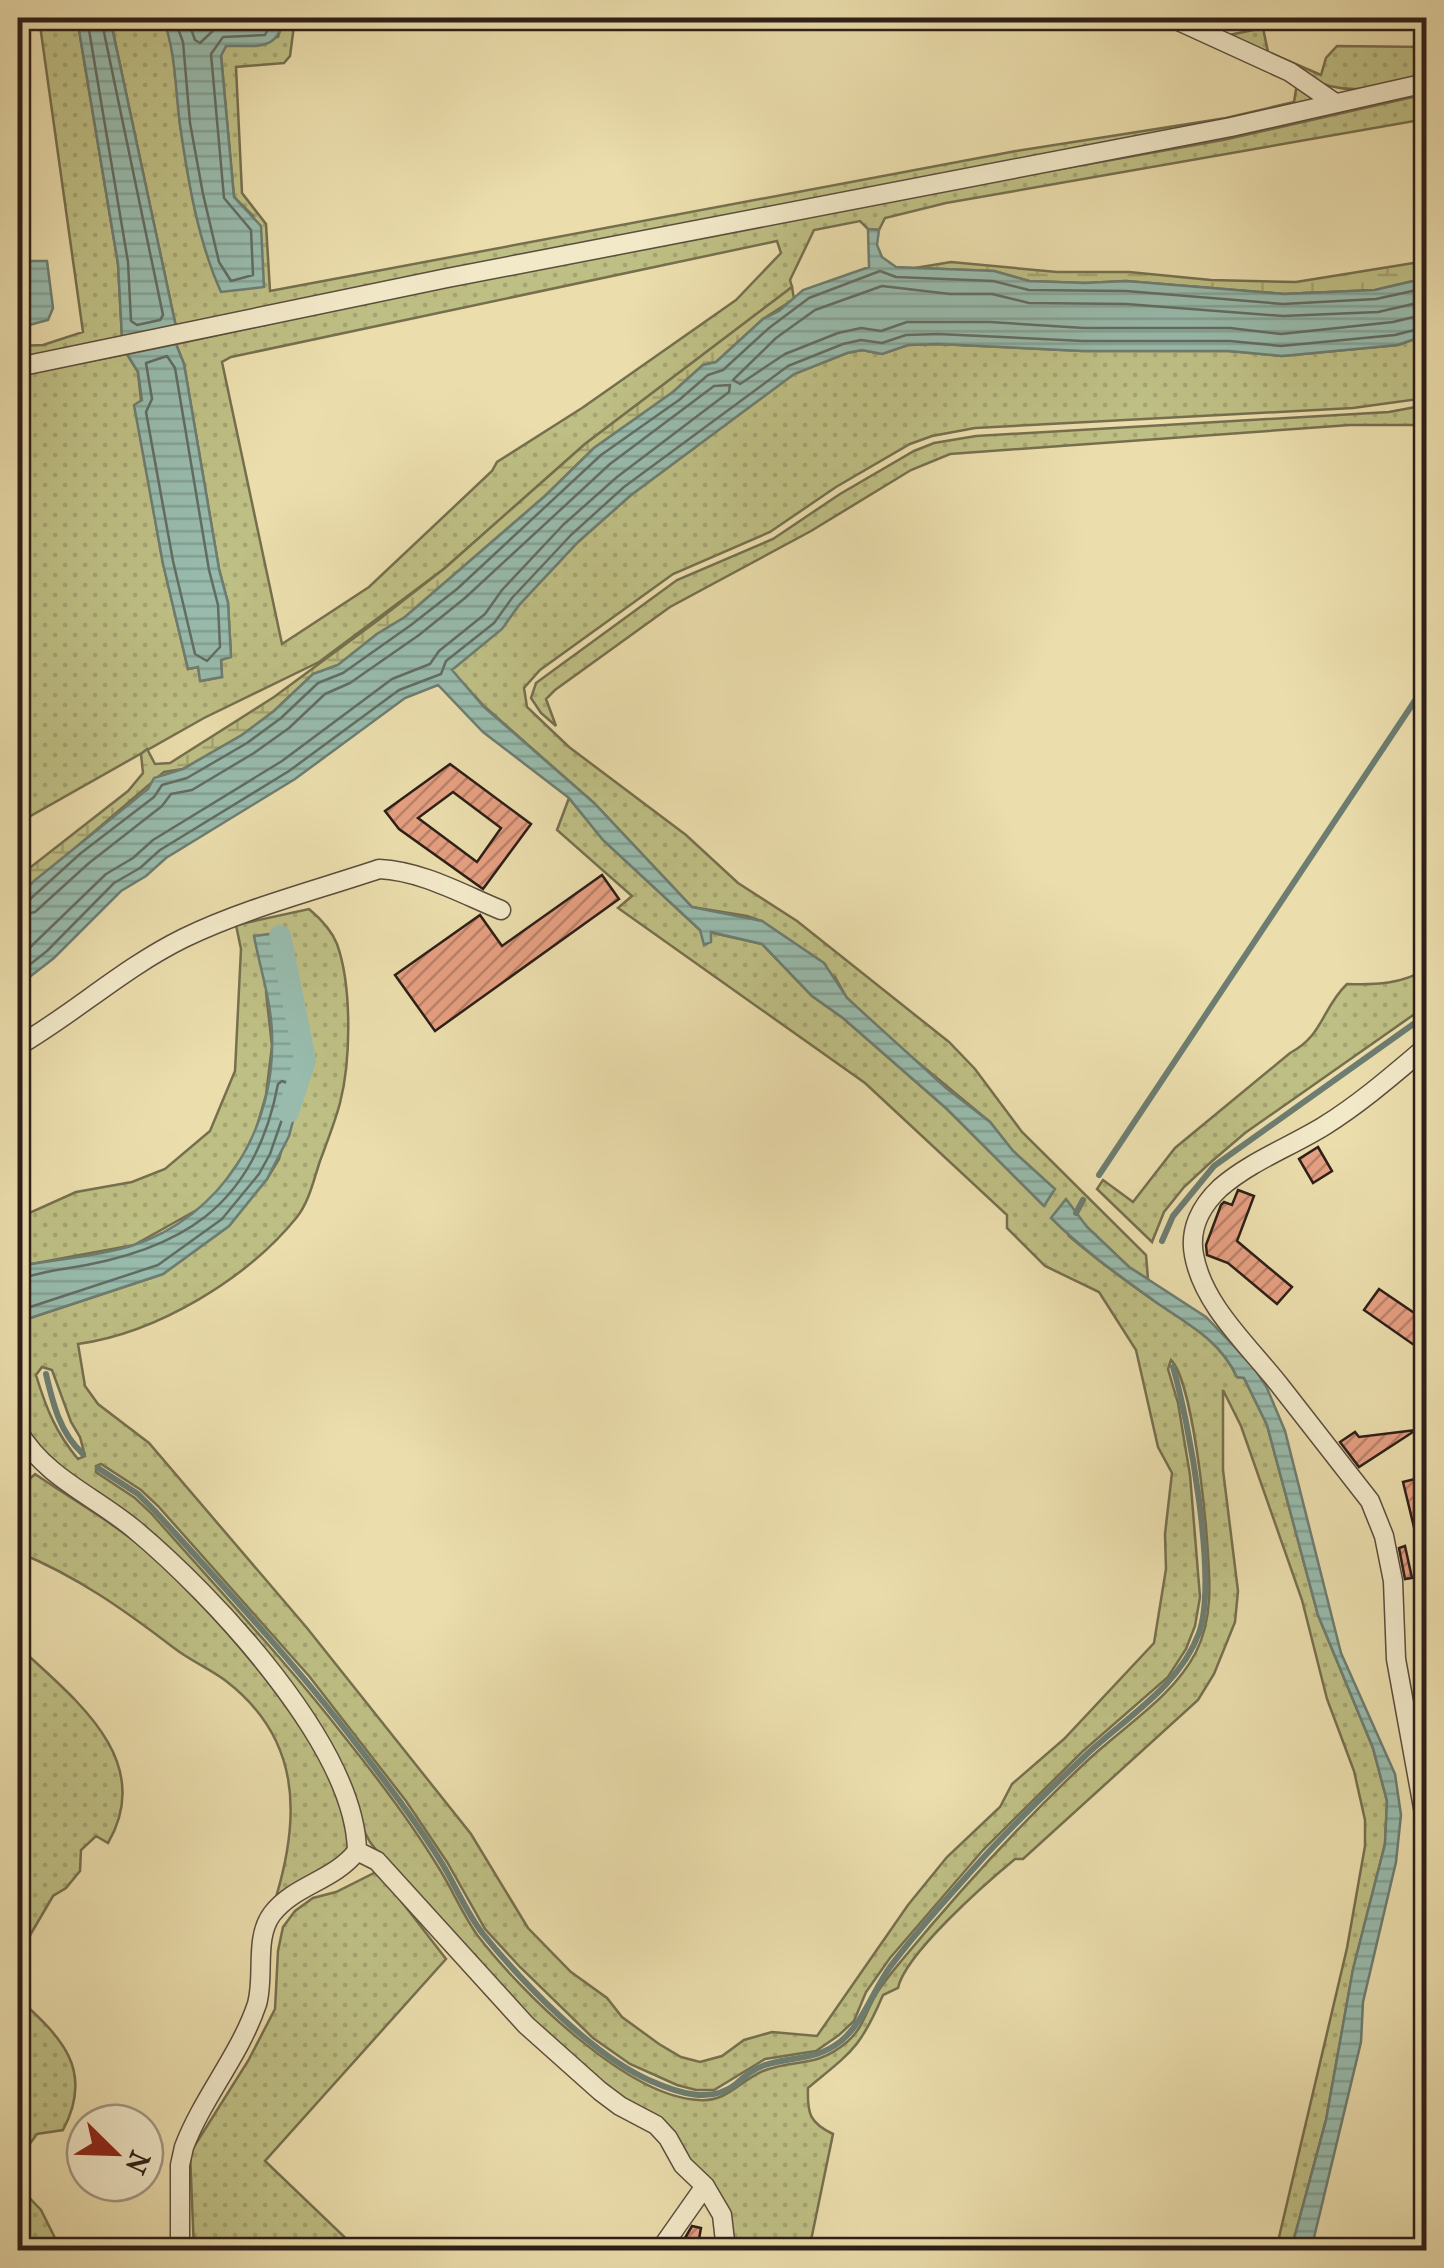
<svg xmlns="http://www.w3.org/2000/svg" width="1444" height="2268" font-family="'IM FELL French Canon',serif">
<defs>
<pattern id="grass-dots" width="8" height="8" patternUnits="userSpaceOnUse" patternTransform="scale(2.5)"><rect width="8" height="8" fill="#bebf84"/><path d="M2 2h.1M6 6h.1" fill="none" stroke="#a4a471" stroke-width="1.8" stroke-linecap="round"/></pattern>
<pattern id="wetland-marsh" width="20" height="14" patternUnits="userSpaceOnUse" patternTransform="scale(2.5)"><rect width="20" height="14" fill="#bebf84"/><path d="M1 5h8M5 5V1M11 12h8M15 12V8" fill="none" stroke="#a4a471"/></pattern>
<pattern id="water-rules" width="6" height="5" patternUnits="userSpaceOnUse" patternTransform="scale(2.5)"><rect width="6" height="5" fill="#98bbad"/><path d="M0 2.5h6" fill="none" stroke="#83a094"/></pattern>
<pattern id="building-hatch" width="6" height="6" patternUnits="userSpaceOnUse" patternTransform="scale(2.5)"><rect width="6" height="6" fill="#e59f81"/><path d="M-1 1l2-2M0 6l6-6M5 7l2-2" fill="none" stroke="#ba8169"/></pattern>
</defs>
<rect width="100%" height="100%" fill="#ebddac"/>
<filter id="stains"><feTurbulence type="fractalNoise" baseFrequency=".002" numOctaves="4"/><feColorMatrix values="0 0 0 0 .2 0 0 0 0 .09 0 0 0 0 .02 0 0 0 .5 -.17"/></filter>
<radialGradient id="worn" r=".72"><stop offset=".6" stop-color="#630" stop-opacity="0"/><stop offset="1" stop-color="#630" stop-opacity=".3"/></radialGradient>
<path fill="url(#grass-dots)" stroke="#766f4e" stroke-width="2.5" fill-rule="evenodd" d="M 39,18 L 77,18 L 118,264 L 122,338 L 18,358 L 18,346 L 43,345 L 83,332 Z
M 110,18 L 163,18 L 173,43 L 180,124 L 193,196 L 254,217 L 234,197 L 221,55 L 226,46 L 278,37 L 284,18 L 295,18 L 290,56 L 284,63 L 236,67 L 242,193 L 266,224 L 270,291 L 1016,151 L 1226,118 L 1294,102 L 1297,83 L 1315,94 L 1316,101 L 1230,123 L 176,327 Z
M 1263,28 L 1268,52 L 1321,75 L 1326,58 L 1337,46 L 1426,47 L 1426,76 C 1404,80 1379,88 1356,89 C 1310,90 1264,56 1224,36 Z
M 1426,94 L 1426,119 L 946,203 L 885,218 L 879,230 L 868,229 L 860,221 L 814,230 L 790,280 L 792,287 L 585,444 L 445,568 L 319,662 L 204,718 L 18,823 L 18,375 L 127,354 L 138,372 L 151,496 L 163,563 L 188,669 L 198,667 L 201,681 L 222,677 L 221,660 L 231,656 L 228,603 L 219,569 L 184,364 L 176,344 L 475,280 L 966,186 L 1223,140 ZM 777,241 L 781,253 L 736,300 L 582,408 L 497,462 L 492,471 L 369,587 L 282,644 L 222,362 L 231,357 Z
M 1426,335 L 1426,398 L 1353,408 L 975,428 L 932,436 L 910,444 L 836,487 L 770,532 L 673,574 L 540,670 L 524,688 L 527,707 L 569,747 L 686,835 L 738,883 L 797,921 L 949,1042 L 975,1069 L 1022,1132 L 1146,1255 L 1148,1279 L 1129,1267 L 1087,1227 L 1069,1236 C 1097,1260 1127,1282 1157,1303 C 1189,1324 1220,1341 1237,1377 L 1244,1378 L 1267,1425 L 1318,1615 L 1373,1748 L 1387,1801 L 1385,1844 L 1353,1970 L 1326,2120 L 1291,2250 L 1276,2250 L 1347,1948 L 1365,1846 L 1365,1820 L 1354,1771 L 1327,1699 L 1302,1600 L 1241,1426 L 1223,1390 L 1223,1470 L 1238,1591 L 1235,1622 L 1214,1674 L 1198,1700 L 1023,1859 L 1015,1859 C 986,1883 905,1954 898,1988 L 883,1995 C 860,2049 851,2052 808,2088 C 807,2114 810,2123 833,2134 L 809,2250 L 733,2250 L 728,2213 L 623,2101 L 530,2020 L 381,1856 L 370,1842 L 288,1689 L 104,1503 L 30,1442 L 18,1420 L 18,1322 L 163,1274 L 229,1226 L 267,1179 L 279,1159 L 298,1092 L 300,1025 L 288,962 L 266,992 L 272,1046 L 266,1095 L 252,1143 L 222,1186 L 204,1206 L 134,1245 L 26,1265 L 18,1270 L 18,1218 L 76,1192 L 132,1182 L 165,1169 L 210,1131 L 235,1071 L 241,949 L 236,925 L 309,909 C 321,919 331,929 337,944 C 352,986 351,1060 340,1103 C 335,1122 327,1142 320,1161 C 314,1179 309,1202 297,1217 C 247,1279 157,1333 78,1344 L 85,1386 L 98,1404 L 149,1443 L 307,1628 L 471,1834 L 528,1928 L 571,1972 L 607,1998 L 622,2017 L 659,2044 L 681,2057 L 700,2062 L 722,2056 L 744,2040 L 772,2032 L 817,2036 L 908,1905 L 947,1857 L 1000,1807 L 1012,1784 L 1064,1739 L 1154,1643 L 1166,1569 L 1165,1534 L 1172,1473 L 1158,1447 L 1136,1350 L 1099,1292 L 1045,1266 L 1007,1228 L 1007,1215 L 865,1083 L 618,908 L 632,896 L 557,830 L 569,798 L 603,840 L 700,930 L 762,944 L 812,996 L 843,1018 L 947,1109 L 1043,1205 L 1054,1189 L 1013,1151 L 990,1122 L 897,1045 L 847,998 L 835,977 L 785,938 L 762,921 L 747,916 L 692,907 L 594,803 L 484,706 L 451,670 L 501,629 L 519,605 L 578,542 L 631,495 L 794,374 L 847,353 L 862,350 L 882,354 L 908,345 L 938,344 L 1083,351 L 1229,351 L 1282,356 L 1398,345 ZM 1171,1360 C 1195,1383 1212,1561 1209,1600 C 1208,1618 1204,1636 1196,1652 C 1173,1697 1124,1726 1087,1761 C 1021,1823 960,1890 902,1960 C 893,1971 882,1984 875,1996 C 865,2014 863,2028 847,2042 C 815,2069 796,2058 763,2071 C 739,2081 728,2102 699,2100 C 627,2097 521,1992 478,1936 C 462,1914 452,1888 437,1865 C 410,1821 379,1780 347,1740 C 286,1661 217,1588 151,1513 L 135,1498 L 96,1472 L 96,1466 L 101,1464 L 141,1490 L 158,1506 L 309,1676 L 406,1801 L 447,1862 L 485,1929 L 520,1967 L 593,2038 L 630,2064 L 677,2085 L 696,2090 L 714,2090 L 765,2059 L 816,2051 L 839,2035 L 854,2021 L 866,1992 L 890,1958 L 983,1850 L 1082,1752 L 1168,1677 L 1186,1649 L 1195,1626 L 1200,1597 L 1190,1475 L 1178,1403 L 1168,1369 ZM 42,1367 L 52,1370 L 71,1422 L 80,1437 L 85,1456 L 78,1459 C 56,1433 46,1408 36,1375 Z
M 1426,405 L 1426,425 L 1350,425 L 950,454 L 911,470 L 811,531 L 670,607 L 555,690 L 546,699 L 556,726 L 541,713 L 531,698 L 536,683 L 677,580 L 773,539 L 840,494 L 914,451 L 934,443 L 976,436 L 1389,412 Z
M 1426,969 L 1426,1006 L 1245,1133 L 1211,1162 L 1184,1187 L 1164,1212 L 1152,1242 L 1097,1189 L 1103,1180 L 1133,1202 L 1175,1148 L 1290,1053 C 1323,1036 1322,1008 1347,984 C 1376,985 1402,984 1426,969 Z
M 35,1474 C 73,1500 114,1523 149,1553 C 208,1604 363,1775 347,1854 L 276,1897 C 301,1814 300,1738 226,1681 C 210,1669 191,1661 174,1648 C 123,1609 78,1577 18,1552 L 18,1489 Z
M 18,1646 C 72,1697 157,1759 108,1843 L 96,1836 L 81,1850 L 80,1871 L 66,1888 L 53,1896 L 29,1937 L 18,1943 Z
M 378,1871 L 446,1959 L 265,2161 L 358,2250 L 194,2250 L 190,2153 L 248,2061 L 275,2009 L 278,1951 L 283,1927 L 295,1911 L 313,1898 L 336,1892 Z
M 18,1998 C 61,2037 95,2070 63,2130 L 37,2134 L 18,2160 Z
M 18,2186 L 41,2210 L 61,2250 L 18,2250 Z"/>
<path fill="url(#wetland-marsh)" stroke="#766f4e" stroke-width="2.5" d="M 1426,261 L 1426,278 L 1375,290 L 1284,294 L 1126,281 L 1085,283 L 1029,281 L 994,271 L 915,268 L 951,262 L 1057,272 L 1129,272 L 1211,280 L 1296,282 Z
M 792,287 L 794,299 L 763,319 L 716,362 L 703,365 L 673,392 L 594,448 L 545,496 L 405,617 L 377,634 L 338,665 L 313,674 L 274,711 L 242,735 L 183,769 L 164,772 L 18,897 L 18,877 L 128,791 L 143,773 L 141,754 L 147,749 L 155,764 L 170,763 L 274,697 L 377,621 L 445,568 L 585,444 Z"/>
<path fill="url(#water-rules)" stroke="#6d7d71" stroke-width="2.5" d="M 77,18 L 110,18 L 176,327 L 122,338 L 118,264 Z
M 163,18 L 284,18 C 277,53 256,45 226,46 L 221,56 L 234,197 L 261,226 L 264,287 L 221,292 C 198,241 188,181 180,125 C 175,88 176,53 163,18 Z
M 868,229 L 879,230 L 877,245 L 882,257 L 896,267 L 994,271 L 1029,281 L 1085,283 L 1126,281 L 1284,294 L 1375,290 L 1426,278 L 1426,335 L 1398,345 L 1282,356 L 1229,351 L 1083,351 L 938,344 L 908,345 L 882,354 L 862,350 L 847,353 L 794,374 L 631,495 L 578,542 L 519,605 L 502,629 L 452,670 L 484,707 L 594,803 L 692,907 L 762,921 L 824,963 L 847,998 L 946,1088 L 990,1122 L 1013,1151 L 1055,1189 L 1044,1206 L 947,1109 L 843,1018 L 812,996 L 762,944 L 711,932 L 711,942 L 704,945 L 700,930 L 603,840 L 569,798 L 483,732 L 438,685 L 405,698 L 295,779 L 166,858 L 146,876 L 121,891 L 54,958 L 18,986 L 18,897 L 34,881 L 148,789 L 154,778 L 183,769 L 242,735 L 274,711 L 313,674 L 338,665 L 377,634 L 405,617 L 545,496 L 594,448 L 673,392 L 703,365 L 716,362 L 763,319 L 779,311 L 803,290 L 869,267 Z
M 33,261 L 47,261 L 53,308 L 48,320 L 18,328 L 18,263 Z
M 176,344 L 184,364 L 219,569 L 228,603 L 231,657 L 221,660 L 222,677 L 200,681 L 198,667 L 188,669 L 163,564 L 134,405 L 142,400 L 138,372 L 127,354 Z
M 270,934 L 274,952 L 283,951 L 288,962 L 300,1025 L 298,1102 L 289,1136 L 267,1179 L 229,1226 L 163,1274 L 18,1322 L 18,1270 L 26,1265 C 61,1259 98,1256 131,1246 C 223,1216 276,1128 272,1033 C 271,1001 260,968 254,936 Z
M 1066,1199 L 1087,1227 L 1129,1267 L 1206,1317 L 1253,1366 L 1267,1388 L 1285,1431 L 1341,1653 L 1395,1774 L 1401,1815 L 1396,1862 L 1363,2002 L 1361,2042 L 1311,2250 L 1291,2250 L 1326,2120 L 1353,1969 L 1385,1844 L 1387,1801 L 1373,1748 L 1318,1615 L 1267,1425 L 1244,1378 L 1237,1377 C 1220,1339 1185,1323 1153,1300 C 1117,1274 1082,1249 1051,1218 Z"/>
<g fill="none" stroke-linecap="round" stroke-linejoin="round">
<path stroke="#626d62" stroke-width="2.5" d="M 87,18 L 128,262 L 131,321 L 137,325 L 160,320 L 163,315 L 101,18
M 174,18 L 183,42 L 190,123 L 203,194 L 219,262 L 231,281 L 253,275 L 251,230 L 224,198 L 211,54 L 223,37 L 265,35 L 274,18
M 187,18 L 195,40 L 200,43 L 219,25 L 257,23 L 261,18
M 1426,301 L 1378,312 L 1283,316 L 1126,304 L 1029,303 L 992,294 L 950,294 L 882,286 L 815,310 L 776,338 L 733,380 L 740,384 L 785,354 L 838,333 L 861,328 L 881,331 L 907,322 L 990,322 L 1084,328 L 1230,328 L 1281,334 L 1393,322 L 1426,314
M 167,356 L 175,368 L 209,570 L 218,605 L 220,647 L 207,661 L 195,654 L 173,561 L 146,412 L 152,399 L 146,363 Z
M 18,904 L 28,901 L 81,853 L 154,797 L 162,785 L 187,778 L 247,743 L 281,718 L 318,683 L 343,673 L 411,625 L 457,589 L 601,455 L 679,400 L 708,375 L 723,370 L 769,328 L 809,298 L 880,271 L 896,277 L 993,281 L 1029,290 L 1126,291 L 1283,304 L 1376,299 L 1426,288
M 18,916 L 35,912 L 89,863 L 162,806 L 171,794 L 192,790 L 254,753 L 289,728 L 325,694 L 350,683 L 419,635 L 465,598 L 610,464 L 714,386 L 730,385 L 729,392 L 617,477 L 563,525 L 502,590 L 485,614 L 439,651 L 430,664 L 392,679 L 282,761 L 153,840 L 133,858 L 106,874 L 18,959
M 18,974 L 47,951 L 114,883 L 140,868 L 160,850 L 289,771 L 399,690 L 441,674 L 446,661 L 494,623 L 512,598 L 571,535 L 624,487 L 788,366 L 843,344 L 861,340 L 882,343 L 906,335 L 938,334 L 1083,341 L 1230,341 L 1281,346 L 1395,335 L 1426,327
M 18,1278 C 32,1276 47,1271 63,1269 C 180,1252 255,1207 278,1084 L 282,1081 L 287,1083 L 288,1102 L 270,1154 L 259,1174 L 222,1219 L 158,1265 L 18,1311"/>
<path stroke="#6d7d71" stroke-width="6" d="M 1099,1175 L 1426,684
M 1076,1213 L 1083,1200
M 1162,1241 L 1173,1216 L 1214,1166 L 1426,1015
M 46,1374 C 53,1404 60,1433 83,1454
M 98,1468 L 138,1494 L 154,1510 C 222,1585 292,1660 354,1741 C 385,1781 416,1821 443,1865 C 456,1887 467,1914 483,1934 C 523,1983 593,2056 651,2081 C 678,2093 711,2104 736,2084 C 745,2076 753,2069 765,2065 C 795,2055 814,2062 841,2041 C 863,2023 873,1991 890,1967 C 918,1929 952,1893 983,1858 C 1015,1823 1050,1789 1085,1756 C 1125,1718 1179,1687 1199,1633 C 1218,1580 1189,1422 1173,1367"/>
<path stroke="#98bbad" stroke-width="22" d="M 280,936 L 305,1060 L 288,1112"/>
</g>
<path fill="url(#building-hatch)" stroke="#2d1f18" stroke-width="2.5" fill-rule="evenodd" d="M 450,764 L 531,824 L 483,889 L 399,829 L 385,811 ZM 453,792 L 501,828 L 477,862 L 418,818 Z
M 602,875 L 619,899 L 435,1031 L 395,975 L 480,915 L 502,946 Z
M 1318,1147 L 1332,1171 L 1313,1183 L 1299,1159 Z
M 1238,1190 L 1254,1196 L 1237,1241 L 1292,1287 L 1277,1304 L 1228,1263 L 1207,1255 L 1206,1245 L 1221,1205 L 1224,1202 L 1232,1205 Z
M 1379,1289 L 1426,1321 L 1414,1345 L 1364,1310 Z
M 1416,1430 L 1359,1467 L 1340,1442 L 1355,1432 L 1359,1437 Z
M 1423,1477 L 1426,1494 L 1426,1552 L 1420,1552 L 1403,1482 Z
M 1405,1546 L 1412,1578 L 1405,1579 L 1399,1548 Z
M 692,2226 L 701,2228 L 697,2250 L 678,2250 Z"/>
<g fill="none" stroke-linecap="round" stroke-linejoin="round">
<defs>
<path id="street" d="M 1172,18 L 1290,72 L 1335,103
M 18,367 L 447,278 L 1231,127 L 1426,83
M 18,1046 C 75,1013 123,968 184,938 C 246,908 314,891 379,869 C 422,871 462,894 501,910
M 1426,1047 C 1394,1074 1361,1103 1324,1126 C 1290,1147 1251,1161 1220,1188 C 1201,1206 1189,1229 1194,1255 C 1203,1306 1251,1348 1281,1387 C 1311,1425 1340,1463 1370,1501 L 1384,1536 L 1393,1581 L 1396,1659 L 1426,1824
M 18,1431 C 46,1478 93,1495 134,1529 C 212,1594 355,1745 357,1851 C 334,1881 294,1885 272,1914 C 254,1938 265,1976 257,2004 C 240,2055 203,2097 184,2147 L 180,2165 L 180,2250
M 357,1851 L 377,1861 L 526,2025 L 600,2091 L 620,2106 L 656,2125 L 668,2138 L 683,2165 L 705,2186 L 722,2215 L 726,2250
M 660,2250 L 705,2186"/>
</defs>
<use href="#street" stroke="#5c4e3d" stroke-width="21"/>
<use href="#street" stroke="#f2e9c9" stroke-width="18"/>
</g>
<rect width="1444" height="2268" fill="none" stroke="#ebddac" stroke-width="60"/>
<rect x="20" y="20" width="1404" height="2228" fill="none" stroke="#2d1f18" stroke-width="5"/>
<rect x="30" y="30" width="1384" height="2208" fill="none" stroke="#2d1f18" stroke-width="2.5"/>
<g transform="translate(115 2153) rotate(113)"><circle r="48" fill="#f2e9c9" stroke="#a39882" stroke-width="2.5"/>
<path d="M0-8L18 38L0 25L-18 38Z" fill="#8f2418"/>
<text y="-15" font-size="28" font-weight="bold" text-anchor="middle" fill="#2d1f18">N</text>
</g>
<rect width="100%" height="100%" filter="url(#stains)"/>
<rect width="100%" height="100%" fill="url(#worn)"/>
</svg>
